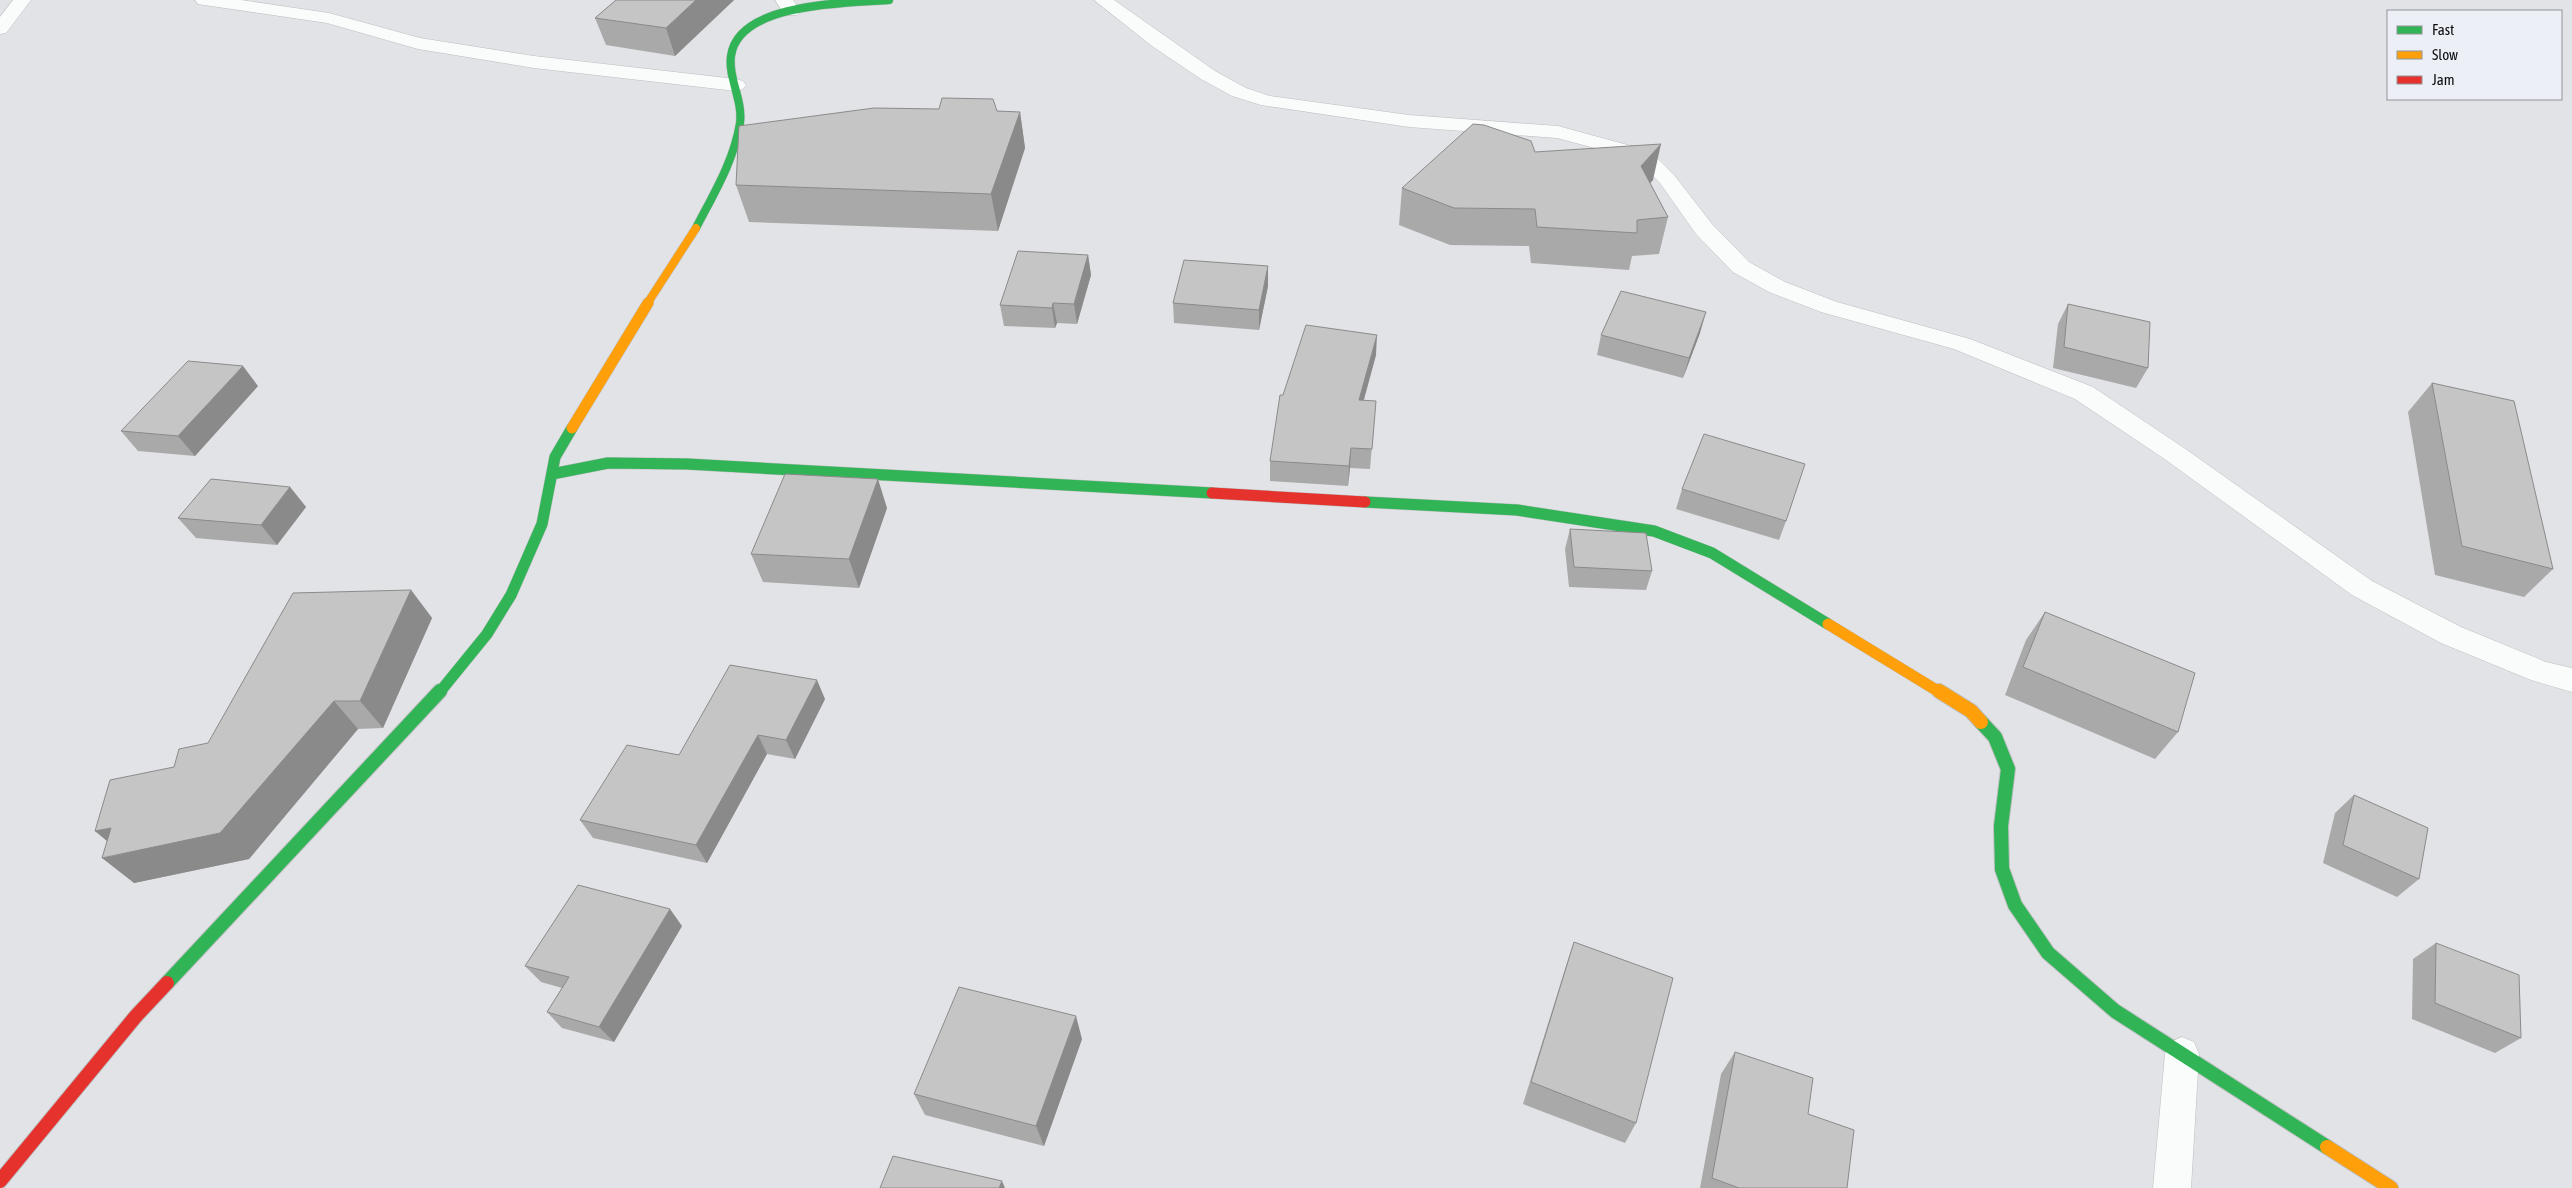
<svg xmlns="http://www.w3.org/2000/svg" width="2572" height="1188" font-family="'Asap Condensed',sans-serif">
<rect width="100%" height="100%" fill="#e1e3e6"/>
<g fill="none" stroke-linecap="round" stroke-linejoin="round">
<defs>
<path id="street" d="M 13,0 L 31,0 L 6,33 L 0,34 L 0,17 Z
M 195,0 L 241,0 L 329,13 L 420,38 L 534,56 L 736,79 L 743,81 L 746,85 L 743,89 L 736,91 L 534,68 L 418,49 L 327,23 L 204,5 L 198,4 Z
M 775,0 L 793,0 L 800,11 L 797,15 L 785,15 Z
M 1094,0 L 1114,0 L 1215,71 L 1246,88 L 1270,96 L 1409,115 L 1558,126 L 1635,147 L 1657,158 L 1674,175 L 1712,224 L 1749,262 L 1785,282 L 1837,302 L 1970,339 L 2093,387 L 2184,448 L 2372,581 L 2461,627 L 2546,662 L 2572,668 L 2572,692 L 2531,680 L 2441,643 L 2352,595 L 2166,460 L 2075,399 L 1954,349 L 1821,312 L 1769,292 L 1733,272 L 1696,234 L 1660,183 L 1643,166 L 1621,155 L 1557,138 L 1409,127 L 1261,105 L 1232,96 L 1201,79 L 1152,46 Z
M 2182,1037 L 2194,1042 L 2199,1054 L 2191,1188 L 2153,1188 L 2165,1054 L 2170,1042 Z"/>
<path id="fast-far2" d="M 696,228 C 713,195 734,161 740,123 C 743,100 728,78 731,56 C 738,2 849,3 889,0"/>
<path id="fast-far1" d="M 552,474 L 608,463 L 687,464 L 1212,493
M 1365,502 L 1517,510 L 1654,531 L 1712,553 L 1828,624
M 439,693 L 487,634 L 511,595 L 542,524 L 555,457 L 572,428"/>
<path id="fast" d="M 1981,722 L 1995,737 L 2008,769 L 2001,826 L 2002,869 L 2015,905 L 2048,953 L 2115,1011 L 2327,1147
M 167,983 L 440,691"/>
<path id="slow-far2" d="M 647,304 L 696,228"/>
<path id="slow-far1" d="M 572,428 L 648,303
M 1828,624 L 1941,693"/>
<path id="slow" d="M 1939,691 L 1971,711 L 1981,722
M 2327,1147 L 2391,1188"/>
<path id="jam-far1" d="M 1212,493 L 1365,502"/>
<path id="jam" d="M 0,1181 L 136,1016 L 167,983"/>
</defs>
<use href="#street" stroke="#bcbec0" stroke-width="1"/>
<use href="#fast-far2" stroke="#bcbec0" stroke-width="9"/>
<use href="#fast-far1" stroke="#bcbec0" stroke-width="12"/>
<use href="#fast" stroke="#bcbec0" stroke-width="16"/>
<use href="#slow-far2" stroke="#bcbec0" stroke-width="9"/>
<use href="#slow-far1" stroke="#bcbec0" stroke-width="12"/>
<use href="#slow" stroke="#bcbec0" stroke-width="16"/>
<use href="#jam-far1" stroke="#bcbec0" stroke-width="12"/>
<use href="#jam" stroke="#bcbec0" stroke-width="16"/>
<use href="#street" fill="#fafbfb" fill-rule="evenodd"/>
<use href="#fast-far2" stroke="#30b455" stroke-width="8"/>
<use href="#fast-far1" stroke="#30b455" stroke-width="11"/>
<use href="#fast" stroke="#30b455" stroke-width="14"/>
<use href="#slow-far2" stroke="#ff9f0a" stroke-width="8"/>
<use href="#slow-far1" stroke="#ff9f0a" stroke-width="11"/>
<use href="#slow" stroke="#ff9f0a" stroke-width="14"/>
<use href="#jam-far1" stroke="#e5322d" stroke-width="11"/>
<use href="#jam" stroke="#e5322d" stroke-width="14"/>
</g>
<path fill="#aaa9aa" d="M 616,0 L 734,0 L 675,56 L 606,45 L 595,18 Z
M 997,111 L 1020,112 L 1025,148 L 998,231 L 749,222 L 736,185 Z
M 1535,152 L 1653,180 L 1650,183 L 1668,217 L 1659,254 L 1632,256 L 1629,270 L 1531,263 L 1529,246 L 1450,245 L 1399,225 L 1402,188 Z
M 1088,255 L 1091,275 L 1077,324 L 1057,323 L 1055,328 L 1004,326 L 1000,305 Z
M 1268,266 L 1268,286 L 1259,330 L 1174,323 L 1173,303 Z
M 2068,304 L 2148,368 L 2136,388 L 2053,368 L 2058,324 Z
M 1700,333 L 1683,378 L 1597,355 L 1601,335 Z
M 1376,355 L 1364,400 L 1374,421 L 1370,469 L 1350,468 L 1348,486 L 1270,481 L 1270,461 L 1283,395 Z
M 2432,383 L 2553,569 L 2524,597 L 2435,575 L 2408,412 Z
M 258,386 L 195,456 L 138,451 L 121,431 Z
M 290,487 L 306,507 L 277,545 L 196,538 L 178,518 Z
M 1682,489 L 1786,521 L 1779,540 L 1676,509 Z
M 887,508 L 859,588 L 763,582 L 751,554 Z
M 1570,529 L 1652,571 L 1646,590 L 1569,587 L 1565,549 Z
M 411,590 L 432,618 L 383,728 L 358,729 L 249,859 L 134,883 L 107,841 L 95,831 L 174,767 L 208,743 Z
M 2045,612 L 2178,732 L 2155,759 L 2005,695 L 2026,640 Z
M 825,699 L 795,759 L 767,754 L 707,863 L 593,838 L 580,820 Z
M 2354,795 L 2419,879 L 2397,897 L 2323,863 L 2335,813 Z
M 682,926 L 614,1042 L 562,1028 L 547,1012 L 562,988 L 541,982 L 525,966 Z
M 1574,942 L 1636,1123 L 1625,1143 L 1523,1104 L 1566,966 Z
M 2436,943 L 2521,1038 L 2495,1053 L 2412,1019 L 2413,959 Z
M 1082,1039 L 1044,1146 L 925,1115 L 914,1094 Z
M 1735,1052 L 1808,1114 L 1847,1188 L 1700,1188 L 1721,1074 Z"/>
<path fill="#8b8a8b" d="M 696,0 L 734,0 L 675,56 L 666,28 Z
M 1020,112 L 1025,148 L 998,231 L 991,194 Z
M 1661,144 L 1653,180 L 1633,202 L 1641,166 Z
M 1088,255 L 1091,275 L 1077,324 L 1074,304 Z
M 1268,266 L 1268,286 L 1259,330 L 1259,310 Z
M 1053,303 L 1057,323 L 1055,328 L 1052,308 Z
M 1706,312 L 1700,333 L 1683,378 L 1689,358 Z
M 1377,335 L 1376,355 L 1358,420 L 1359,400 Z
M 243,366 L 258,386 L 195,456 L 178,436 Z
M 1351,448 L 1350,468 L 1348,486 L 1349,466 Z
M 878,479 L 887,508 L 859,588 L 849,559 Z
M 290,487 L 306,507 L 277,545 L 261,525 Z
M 411,590 L 432,618 L 383,728 L 360,701 Z
M 817,680 L 825,699 L 795,759 L 786,740 Z
M 334,701 L 358,729 L 249,859 L 134,883 L 102,858 L 123,854 L 95,831 L 111,828 Z
M 758,735 L 767,754 L 707,863 L 696,845 Z
M 670,909 L 682,926 L 614,1042 L 599,1027 Z
M 1076,1016 L 1082,1039 L 1044,1146 L 1036,1126 Z
M 1002,1181 L 1005,1188 L 999,1188 Z"/>
<path fill="#c6c5c6" stroke="#8b8a8b" d="M 616,0 L 696,0 L 666,28 L 595,18 Z
M 942,98 L 993,99 L 997,111 L 1020,112 L 991,194 L 736,185 L 739,126 L 874,108 L 939,109 Z
M 1473,124 L 1484,125 L 1531,141 L 1535,152 L 1661,144 L 1641,166 L 1668,217 L 1637,220 L 1637,233 L 1537,227 L 1535,209 L 1454,208 L 1402,188 Z
M 1018,251 L 1088,255 L 1074,304 L 1053,303 L 1052,308 L 1000,305 Z
M 1184,260 L 1268,266 L 1259,310 L 1173,303 Z
M 1621,291 L 1706,312 L 1689,358 L 1601,335 Z
M 2068,304 L 2150,322 L 2148,368 L 2064,347 Z
M 1306,325 L 1377,335 L 1359,400 L 1376,401 L 1372,449 L 1351,448 L 1349,466 L 1270,461 L 1280,395 L 1283,395 Z
M 188,361 L 243,366 L 178,436 L 121,431 Z
M 2432,383 L 2514,401 L 2553,569 L 2462,546 Z
M 1704,434 L 1805,464 L 1786,521 L 1682,489 Z
M 785,474 L 878,479 L 849,559 L 751,554 Z
M 211,479 L 290,487 L 261,525 L 178,518 Z
M 1570,529 L 1646,533 L 1652,571 L 1574,567 Z
M 411,590 L 360,701 L 334,701 L 220,833 L 102,858 L 111,828 L 95,831 L 110,780 L 174,767 L 179,749 L 208,743 L 293,593 Z
M 2045,612 L 2195,673 L 2178,732 L 2023,667 Z
M 730,665 L 817,680 L 786,740 L 758,735 L 696,845 L 580,820 L 627,745 L 679,755 Z
M 2354,795 L 2428,828 L 2419,879 L 2343,845 Z
M 578,885 L 670,909 L 599,1027 L 547,1012 L 569,977 L 525,966 Z
M 1574,942 L 1673,978 L 1636,1123 L 1531,1082 Z
M 2436,943 L 2519,975 L 2521,1038 L 2435,1003 Z
M 959,987 L 1076,1016 L 1036,1126 L 914,1094 Z
M 1735,1052 L 1813,1078 L 1808,1114 L 1854,1130 L 1847,1188 L 1739,1188 L 1712,1178 Z
M 893,1156 L 1002,1181 L 999,1188 L 880,1188 Z"/>
<rect x="2387" y="10" width="175" height="90" fill="#eceff6" stroke="#929499"/>
<rect x="2397" y="26" width="25" height="8" fill="#30b455" stroke="#929499"/>
<text x="2432" y="35" font-size="15" fill="#0b0c0e">Fast</text>
<rect x="2397" y="51" width="25" height="8" fill="#ff9f0a" stroke="#929499"/>
<text x="2432" y="60" font-size="15" fill="#0b0c0e">Slow</text>
<rect x="2397" y="76" width="25" height="8" fill="#e5322d" stroke="#929499"/>
<text x="2432" y="85" font-size="15" fill="#0b0c0e">Jam</text>
</svg>
